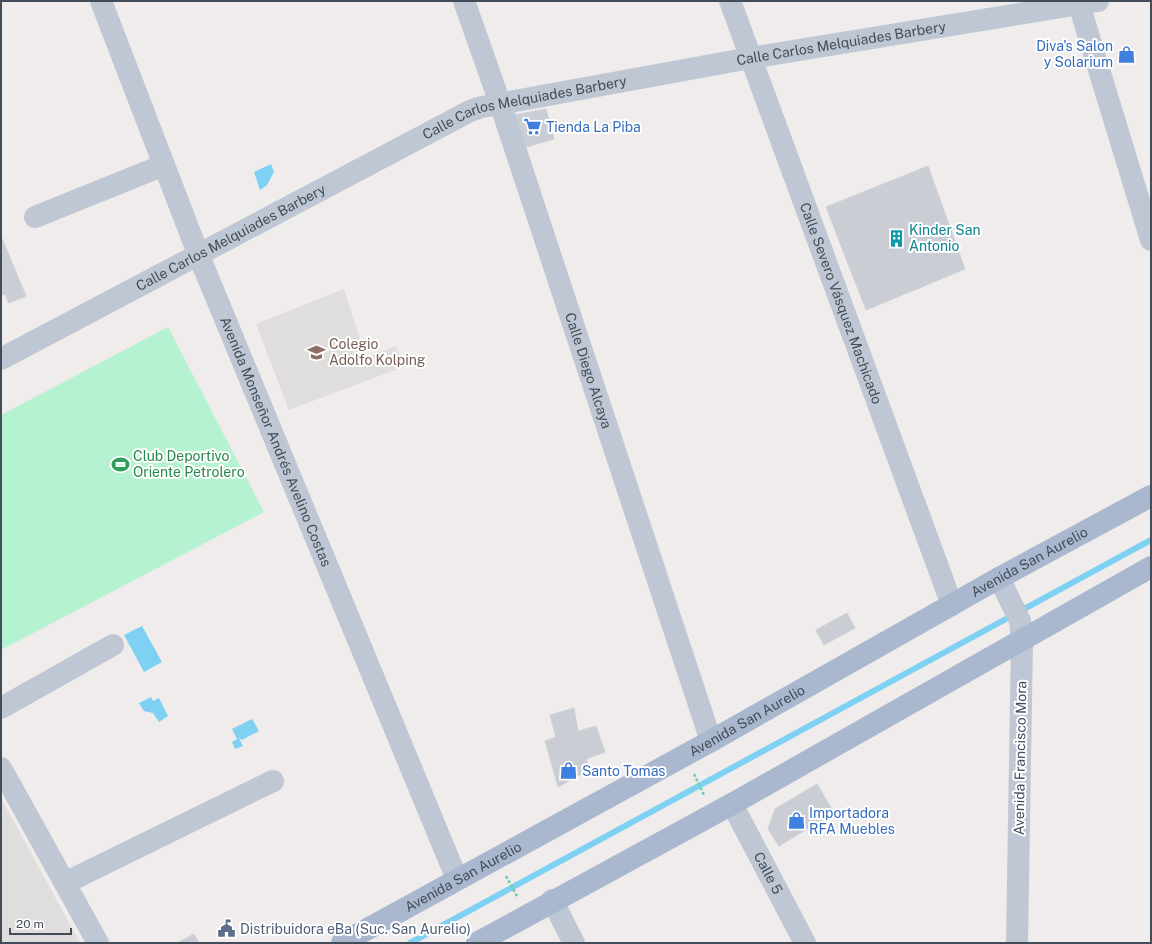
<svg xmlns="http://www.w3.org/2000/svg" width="1152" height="944" font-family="'Public Sans',sans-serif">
<rect width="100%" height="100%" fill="#efeceb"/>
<path fill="#e0dddd" d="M 344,289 L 366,358 L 396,346 L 403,367 L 289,410 L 256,324 Z
M 1,798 L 80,943 L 1,943 Z"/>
<path fill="#b5f2d1" d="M 168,327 L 264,512 L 1,650 L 1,415 Z"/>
<path fill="#7ed1f2" d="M 271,164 L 274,172 L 267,185 L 260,190 L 254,172 Z
M 142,626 L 162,662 L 144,672 L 124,635 Z
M 151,697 L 153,701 L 159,698 L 168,716 L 159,722 L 153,713 L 144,711 L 139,703 Z
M 252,719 L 259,731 L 242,740 L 239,738 L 243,746 L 235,749 L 232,742 L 237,739 L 232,729 Z"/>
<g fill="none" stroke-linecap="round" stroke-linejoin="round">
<path stroke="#7ed1f2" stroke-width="6" d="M 410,943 L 1151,540"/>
</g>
<path fill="#cacdd4" stroke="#cfd1d8" d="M 546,109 L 554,139 L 523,148 L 510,116 Z
M 928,166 L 965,269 L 866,310 L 826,207 Z
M 1,236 L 26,296 L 9,303 L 5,294 L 1,295 Z
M 847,613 L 855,628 L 824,645 L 816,630 Z
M 574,708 L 578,731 L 596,726 L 605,752 L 586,759 L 590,769 L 558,787 L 545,741 L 556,737 L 550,715 Z
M 817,784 L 834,813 L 779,846 L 768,829 L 775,809 Z
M 194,934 L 199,943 L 177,943 Z"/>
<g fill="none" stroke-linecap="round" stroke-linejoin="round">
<path stroke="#6bd2a7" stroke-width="2.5" stroke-dasharray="3 2" stroke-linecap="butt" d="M 694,774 L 704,795
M 506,876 L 518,898"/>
<g stroke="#bec7d3" stroke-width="22">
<path id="s1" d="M 101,1 L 199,256 L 457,879"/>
<path id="s2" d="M 464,1 L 500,103 L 711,741"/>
<path id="s3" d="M 730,1 L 952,605"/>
<path d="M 1078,1 L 1151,240"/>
<path d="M 35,217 L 164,165"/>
<path id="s4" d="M 1,359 L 470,111 L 482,107 L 750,58 L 1098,1"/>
<path d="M 999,578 L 1020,621 L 1022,641 L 1017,943"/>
<path d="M 1,708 L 113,645"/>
<path d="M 1,768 L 98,943"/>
<path id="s5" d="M 732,804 L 805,943"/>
<path d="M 65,883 L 273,781"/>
<path d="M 552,900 L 574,943"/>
</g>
<g stroke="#a9b8ce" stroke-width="22">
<path id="s6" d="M 342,943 L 711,741 L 999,578 L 1151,496"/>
<path d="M 477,943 L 732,804 L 1151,567"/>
</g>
</g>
<defs>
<symbol id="shop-bare" viewBox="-9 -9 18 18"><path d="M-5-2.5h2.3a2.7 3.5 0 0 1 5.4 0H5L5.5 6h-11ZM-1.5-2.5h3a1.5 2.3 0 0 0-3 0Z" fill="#3f7fe0" stroke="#fff" stroke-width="2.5" paint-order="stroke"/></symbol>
<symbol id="supermarket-bare" viewBox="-9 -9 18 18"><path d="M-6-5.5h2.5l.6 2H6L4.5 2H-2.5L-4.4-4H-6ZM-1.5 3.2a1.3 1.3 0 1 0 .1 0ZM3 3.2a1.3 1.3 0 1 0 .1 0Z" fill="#3f7fe0" stroke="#fff" stroke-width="2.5" paint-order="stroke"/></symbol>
<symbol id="building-bare" viewBox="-9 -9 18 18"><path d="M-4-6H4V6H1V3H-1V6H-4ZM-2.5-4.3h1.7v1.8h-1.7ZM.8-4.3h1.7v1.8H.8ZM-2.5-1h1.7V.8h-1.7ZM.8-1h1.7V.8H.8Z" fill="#0f9aa8" stroke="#fff" stroke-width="2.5" paint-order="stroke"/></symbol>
<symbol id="school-bare" viewBox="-9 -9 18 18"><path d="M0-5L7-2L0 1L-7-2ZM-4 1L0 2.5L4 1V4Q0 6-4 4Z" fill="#8d6e63" stroke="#fff" stroke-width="2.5" paint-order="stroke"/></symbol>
<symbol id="stadium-bare" viewBox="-9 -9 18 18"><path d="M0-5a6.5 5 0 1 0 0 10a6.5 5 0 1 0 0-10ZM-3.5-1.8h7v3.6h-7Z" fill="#2e9e5b" stroke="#fff" stroke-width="2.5" paint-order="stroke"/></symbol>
<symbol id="civic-bare" viewBox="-9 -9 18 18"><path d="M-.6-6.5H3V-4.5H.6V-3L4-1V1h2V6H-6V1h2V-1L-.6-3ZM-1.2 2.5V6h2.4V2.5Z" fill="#5c6f8a" stroke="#fff" stroke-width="2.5" paint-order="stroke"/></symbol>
</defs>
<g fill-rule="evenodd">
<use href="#shop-bare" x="1114" y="42" width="25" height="25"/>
<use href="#supermarket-bare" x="520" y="114" width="25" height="25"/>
<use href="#building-bare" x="884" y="226" width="25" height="25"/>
<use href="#school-bare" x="304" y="340" width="25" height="25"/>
<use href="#stadium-bare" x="108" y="452" width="25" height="25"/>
<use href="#shop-bare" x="556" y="758" width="25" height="25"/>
<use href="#shop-bare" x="784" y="808" width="25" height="25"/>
<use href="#civic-bare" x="214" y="916" width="25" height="25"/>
</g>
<g text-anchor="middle" stroke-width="4" stroke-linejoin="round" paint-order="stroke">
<g font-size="14" fill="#434d5a" stroke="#fff">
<text dy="5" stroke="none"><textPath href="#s4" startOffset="908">Calle Carlos Melquiades Barbery</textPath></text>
<text dy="5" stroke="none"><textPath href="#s4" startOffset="584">Calle Carlos Melquiades Barbery</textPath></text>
<text dy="5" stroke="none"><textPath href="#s4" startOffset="260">Calle Carlos Melquiades Barbery</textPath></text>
<text dy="5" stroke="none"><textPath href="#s3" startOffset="322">Calle Severo Vásquez Machicado</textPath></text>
<text dy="5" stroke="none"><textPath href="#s2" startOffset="390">Calle Diego Alcaya</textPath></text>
<text dy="5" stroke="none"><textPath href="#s1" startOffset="474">Avenida Monseñor Andrés Avelino Costas</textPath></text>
<text dy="5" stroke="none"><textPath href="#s6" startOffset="786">Avenida San Aurelio</textPath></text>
<text dy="5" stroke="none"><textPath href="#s6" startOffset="462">Avenida San Aurelio</textPath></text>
<text transform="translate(1020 758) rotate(-89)" y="5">Avenida Francisco Mora</text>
<text dy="5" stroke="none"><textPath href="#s5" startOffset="78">Calle 5</textPath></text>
<text dy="5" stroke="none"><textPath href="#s6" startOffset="138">Avenida San Aurelio</textPath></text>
</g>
<g font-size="14" fill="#366cbe" stroke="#fff" text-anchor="start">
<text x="1113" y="51" text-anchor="end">Diva's Salon<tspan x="1113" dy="16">y Solarium</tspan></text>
<text x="546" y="132">Tienda La Piba</text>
<text x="582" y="776">Santo Tomas</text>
<text x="809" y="818">Importadora<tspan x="809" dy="16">RFA Muebles</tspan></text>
</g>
<g font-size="14" fill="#0d838f" stroke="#fff" text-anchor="start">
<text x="909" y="235">Kinder San<tspan x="909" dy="16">Antonio</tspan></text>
</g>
<g font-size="14" fill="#785e54" stroke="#fff" text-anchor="start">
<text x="329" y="349">Colegio<tspan x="329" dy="16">Adolfo Kolping</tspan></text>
</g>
<g font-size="14" fill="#27864d" stroke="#fff" text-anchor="start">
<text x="133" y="461">Club Deportivo<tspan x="133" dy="16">Oriente Petrolero</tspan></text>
</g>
<g font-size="14" fill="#4e5e75" stroke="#fff" text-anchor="start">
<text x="240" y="934">Distribuidora eBa (Suc. San Aurelio)</text>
</g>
</g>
<rect width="1152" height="944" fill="none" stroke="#434d5a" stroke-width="4"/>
<path d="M10 928v6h61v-6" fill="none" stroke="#434d5a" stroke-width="2"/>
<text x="16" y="928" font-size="12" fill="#434d5a" stroke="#ffffff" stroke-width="3" paint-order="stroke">20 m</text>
</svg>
